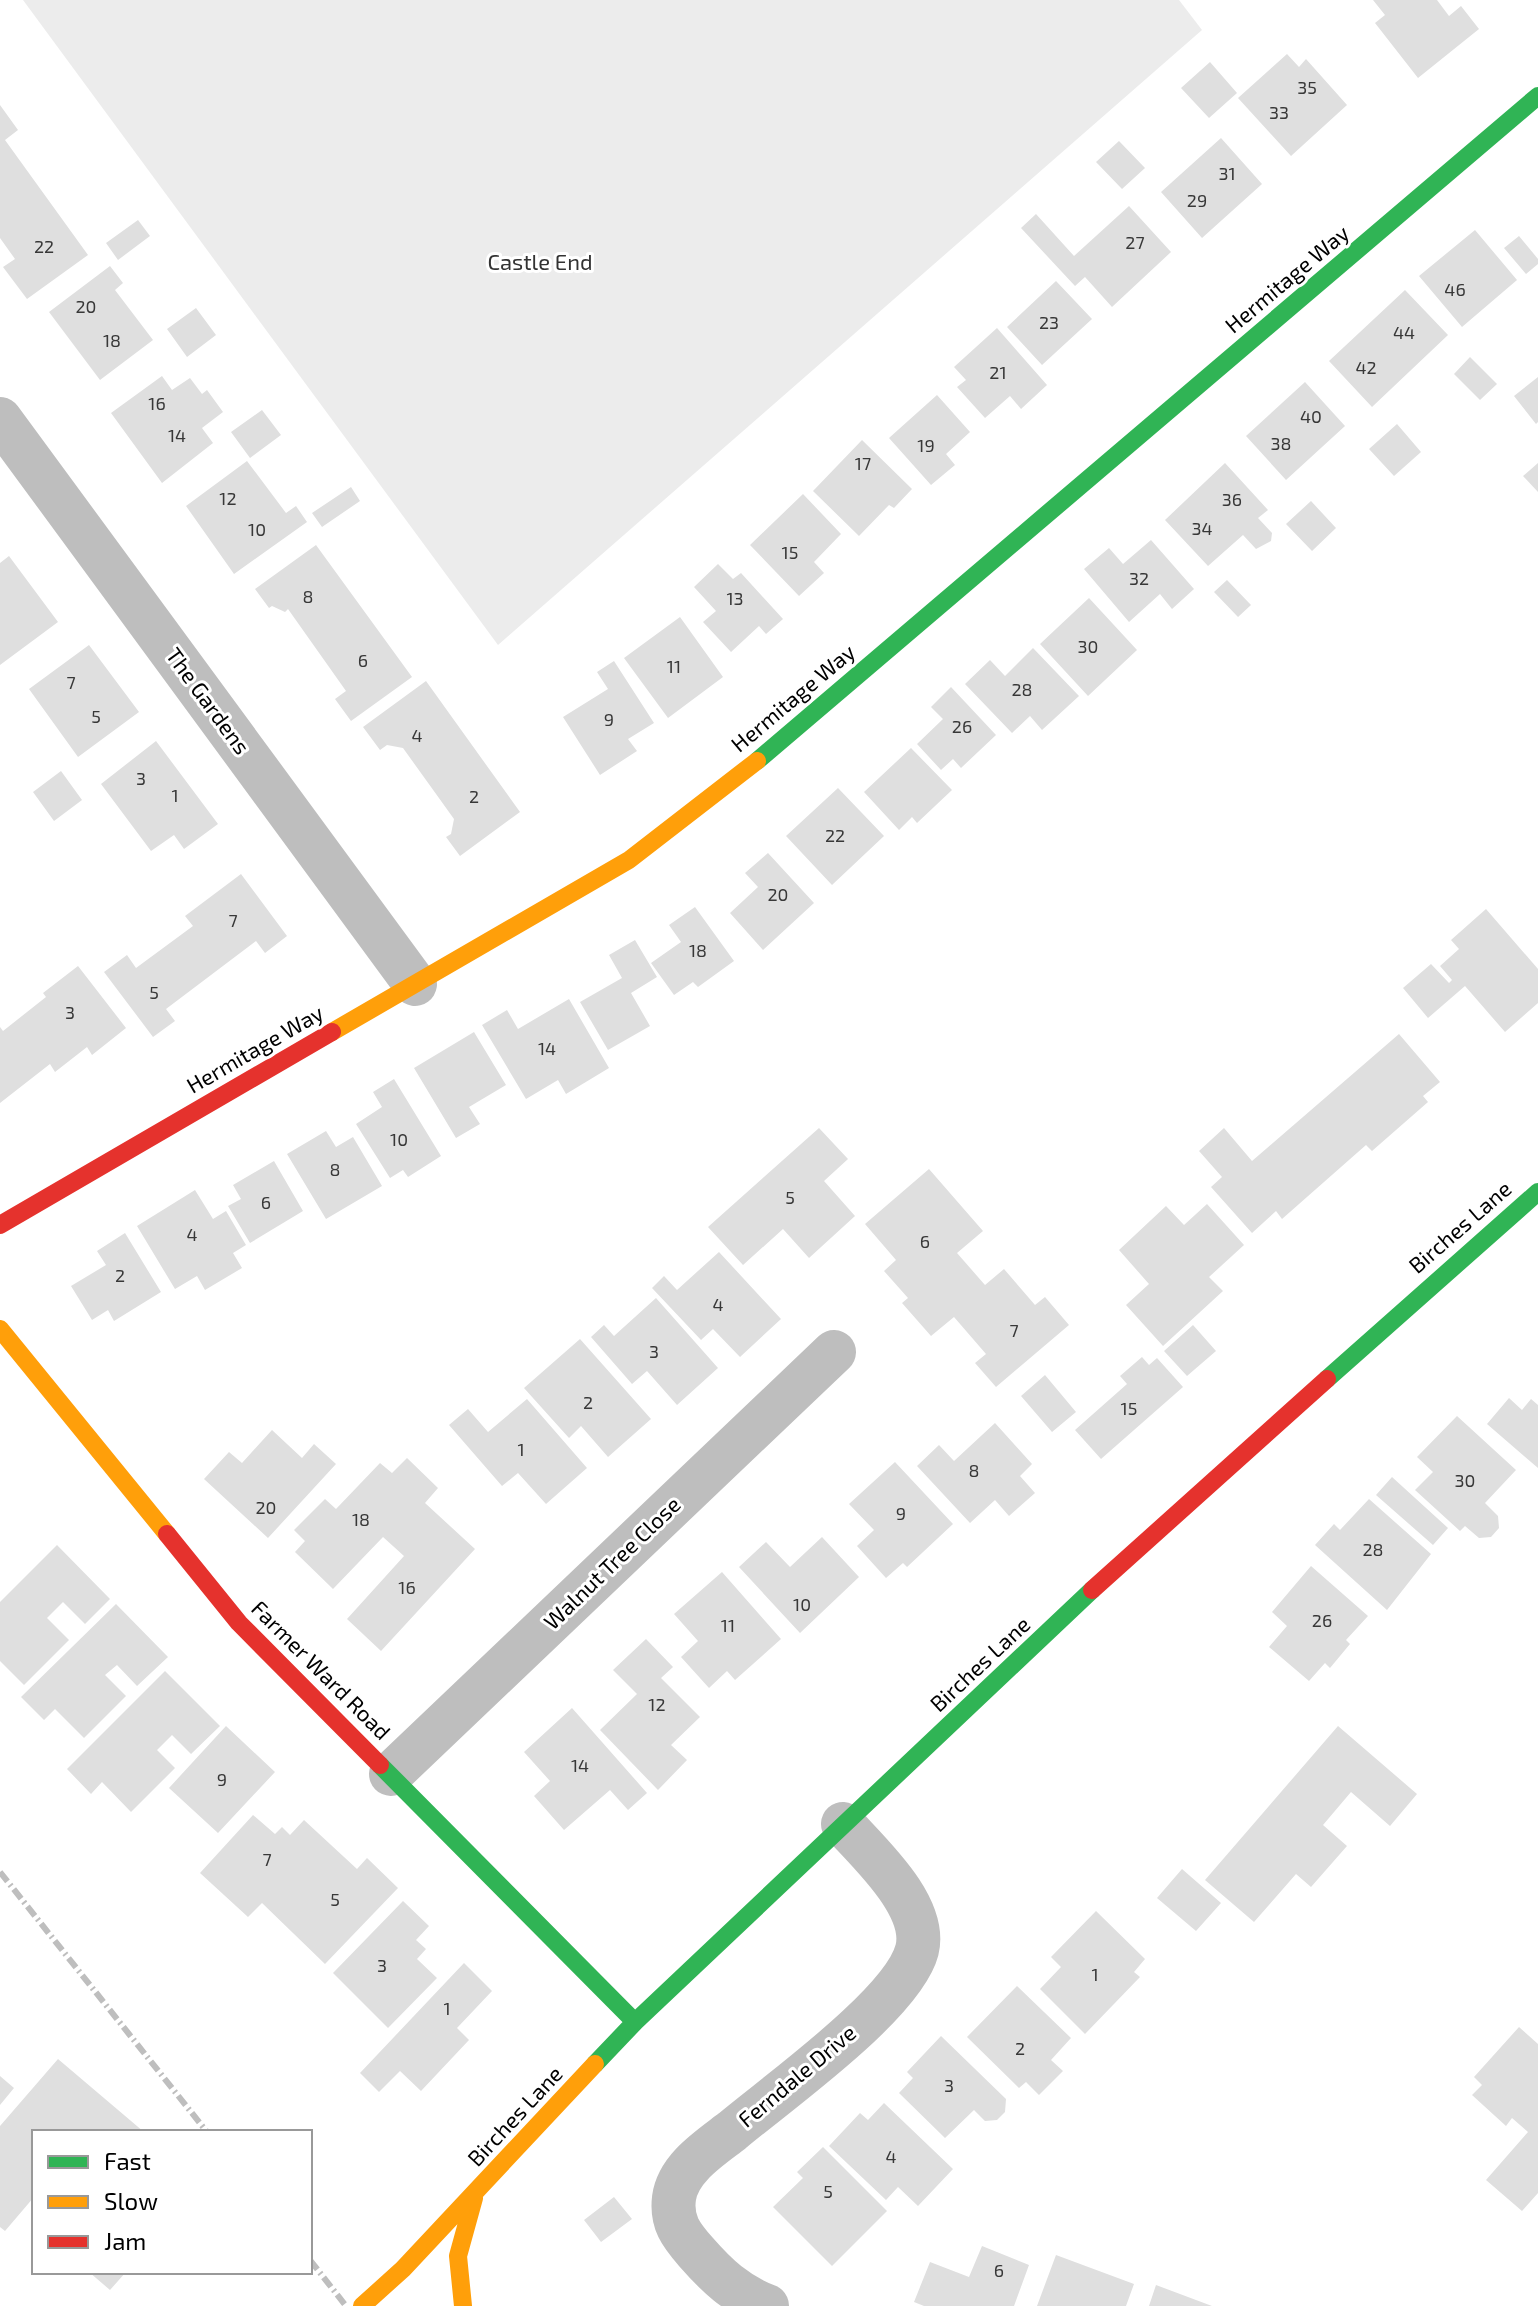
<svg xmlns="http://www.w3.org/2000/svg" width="1538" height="2306" font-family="'Exo 2',sans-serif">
<rect width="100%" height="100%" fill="#fff"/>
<path fill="#ececec" d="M 23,0 L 1179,0 L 1202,30 L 498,645 Z"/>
<path fill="#dfdfdf" d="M 1373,0 L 1437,0 L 1449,16 L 1461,6 L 1479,29 L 1418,78 L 1375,23 L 1385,15 Z
M 1287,54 L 1299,67 L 1306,59 L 1347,105 L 1291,156 L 1238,98 Z
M 1210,62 L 1237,93 L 1209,118 L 1181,88 Z
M 0,105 L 18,130 L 5,140 L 88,255 L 27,299 L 3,267 L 15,259 L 0,238 Z
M 1221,138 L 1262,184 L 1202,238 L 1161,192 Z
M 1119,141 L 1145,168 L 1122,189 L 1096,162 Z
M 1129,206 L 1171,252 L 1112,307 L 1085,277 L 1075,286 L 1021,228 L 1036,214 L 1074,256 Z
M 138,220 L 150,236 L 118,260 L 106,243 Z
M 1475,230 L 1517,280 L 1462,327 L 1419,276 Z
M 1519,236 L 1538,259 L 1538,264 L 1526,274 L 1504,248 Z
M 110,266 L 123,283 L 115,290 L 153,340 L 100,380 L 49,312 Z
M 1056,281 L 1092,319 L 1042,365 L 1007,327 Z
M 1405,290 L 1448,335 L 1372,407 L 1329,361 Z
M 196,308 L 216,335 L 187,357 L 167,329 Z
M 997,328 L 1047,385 L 1021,409 L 1010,396 L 985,418 L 957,387 L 966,380 L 954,367 Z
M 1470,357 L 1497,384 L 1480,400 L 1454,374 Z
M 162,376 L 172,390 L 190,378 L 202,394 L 207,390 L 223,412 L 202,428 L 213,443 L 162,483 L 111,413 Z
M 1538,377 L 1538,422 L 1536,424 L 1514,396 Z
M 1305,382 L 1345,426 L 1286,480 L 1246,436 Z
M 937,395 L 970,432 L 946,454 L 955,465 L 931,485 L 889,438 Z
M 262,410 L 281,435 L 250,458 L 231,432 Z
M 1397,424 L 1421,452 L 1394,476 L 1369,449 Z
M 862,440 L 912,489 L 894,508 L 889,505 L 859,536 L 813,491 Z
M 247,461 L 286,513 L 296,506 L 307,522 L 234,574 L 186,506 Z
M 1225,463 L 1268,510 L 1258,518 L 1272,533 L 1271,541 L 1256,549 L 1243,535 L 1208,566 L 1165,520 Z
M 1538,463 L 1538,492 L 1523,476 Z
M 351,487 L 360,501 L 322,527 L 312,513 Z
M 803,494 L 841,534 L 814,562 L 824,573 L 799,596 L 750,545 Z
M 1311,501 L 1336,528 L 1312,551 L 1286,524 Z
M 1151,540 L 1194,589 L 1172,609 L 1160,594 L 1129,622 L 1084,569 L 1109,548 L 1123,564 Z
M 316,545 L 412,677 L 351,721 L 335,699 L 346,691 L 288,609 L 285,612 L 272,606 L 269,608 L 255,589 Z
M 9,556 L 58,622 L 0,665 L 0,563 Z
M 718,564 L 733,579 L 741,573 L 783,619 L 766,634 L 759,626 L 731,652 L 703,622 L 716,611 L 694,587 Z
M 1227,580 L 1251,605 L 1238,617 L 1214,592 Z
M 1089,598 L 1137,650 L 1088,696 L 1040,644 Z
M 680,617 L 723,677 L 668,718 L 624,658 Z
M 89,645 L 139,712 L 78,757 L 29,689 Z
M 1033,648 L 1079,696 L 1042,730 L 1030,716 L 1012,733 L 965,684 L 990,660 L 1005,676 Z
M 614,661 L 654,723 L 628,739 L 637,751 L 600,775 L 563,717 L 608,689 L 597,672 Z
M 426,681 L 520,812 L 460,856 L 446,837 L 451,834 L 454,819 L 403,748 L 387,745 L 380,750 L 363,727 Z
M 951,687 L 996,735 L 961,768 L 953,759 L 941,770 L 917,744 L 943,719 L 931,707 Z
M 156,741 L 218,824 L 184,849 L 174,835 L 151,851 L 101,784 Z
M 911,748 L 952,790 L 917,823 L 912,817 L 899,830 L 864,792 Z
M 61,771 L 82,800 L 54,821 L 33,792 Z
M 838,788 L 884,836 L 832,885 L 786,836 Z
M 768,853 L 814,903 L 763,950 L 730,913 L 758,887 L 745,873 Z
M 241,874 L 287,936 L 265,953 L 256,941 L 166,1009 L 175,1021 L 153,1037 L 104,972 L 127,955 L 136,968 L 193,926 L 185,916 Z
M 695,907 L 734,961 L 698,987 L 693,982 L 674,995 L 651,963 L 681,942 L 669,925 Z
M 1486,909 L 1538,969 L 1538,1003 L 1505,1032 L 1465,986 L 1428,1018 L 1403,988 L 1431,964 L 1449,983 L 1452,980 L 1440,966 L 1459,949 L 1451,940 Z
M 635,940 L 657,977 L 631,993 L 650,1026 L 608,1050 L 580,1002 L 622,978 L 609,955 Z
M 78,966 L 126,1028 L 92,1055 L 87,1047 L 55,1072 L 50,1064 L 0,1103 L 0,1027 L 3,1031 L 46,997 L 43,993 Z
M 569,999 L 609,1068 L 566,1094 L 558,1080 L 526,1099 L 482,1025 L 507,1010 L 518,1029 Z
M 474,1032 L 506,1085 L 469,1107 L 480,1124 L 456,1138 L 414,1068 Z
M 1399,1034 L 1440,1082 L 1423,1096 L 1428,1102 L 1372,1151 L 1366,1145 L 1282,1219 L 1276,1211 L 1252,1233 L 1211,1187 L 1222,1177 L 1199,1151 L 1224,1128 L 1252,1161 Z
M 394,1079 L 441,1156 L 408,1177 L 403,1170 L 390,1178 L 356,1124 L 382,1107 L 373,1092 Z
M 819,1128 L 848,1159 L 824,1181 L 855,1216 L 809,1258 L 783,1229 L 743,1265 L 708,1227 Z
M 326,1131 L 336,1147 L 353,1137 L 382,1186 L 326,1219 L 287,1154 Z
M 274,1161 L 303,1211 L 250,1243 L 228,1206 L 241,1199 L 233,1185 Z
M 929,1169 L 983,1231 L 957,1253 L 985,1285 L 1004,1269 L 1035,1305 L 1045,1297 L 1069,1325 L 996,1387 L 975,1363 L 986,1354 L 954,1317 L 931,1336 L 902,1303 L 908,1298 L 884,1271 L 896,1260 L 865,1224 Z
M 195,1190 L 213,1219 L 226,1211 L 246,1245 L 233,1253 L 242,1268 L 205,1290 L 197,1276 L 175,1289 L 137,1226 Z
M 1207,1204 L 1244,1245 L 1209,1277 L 1223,1291 L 1163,1346 L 1126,1305 L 1149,1284 L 1119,1250 L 1166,1206 L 1184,1225 Z
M 125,1233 L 161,1292 L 114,1321 L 108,1310 L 92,1320 L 71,1286 L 106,1265 L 97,1251 Z
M 719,1252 L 781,1319 L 740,1357 L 713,1329 L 701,1340 L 652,1288 L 664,1276 L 677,1290 Z
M 656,1298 L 718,1368 L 677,1405 L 647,1371 L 632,1384 L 591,1337 L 604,1325 L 614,1336 Z
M 1193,1325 L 1216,1351 L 1187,1376 L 1164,1351 Z
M 580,1339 L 651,1419 L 608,1457 L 581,1426 L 569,1438 L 524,1388 Z
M 1142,1357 L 1149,1365 L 1157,1358 L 1183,1387 L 1101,1459 L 1075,1430 L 1127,1384 L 1120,1376 Z
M 1045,1375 L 1076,1412 L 1052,1432 L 1021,1396 Z
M 1509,1398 L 1522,1410 L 1531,1399 L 1538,1405 L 1538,1468 L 1487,1424 Z
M 527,1399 L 587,1468 L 546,1504 L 518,1473 L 502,1486 L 449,1425 L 468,1409 L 488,1432 Z
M 1457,1416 L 1516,1470 L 1485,1503 L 1498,1516 L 1499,1528 L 1491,1537 L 1479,1538 L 1465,1526 L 1460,1531 L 1415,1490 L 1433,1472 L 1417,1457 Z
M 995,1423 L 1032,1464 L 1020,1476 L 1035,1493 L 1009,1516 L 995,1500 L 970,1523 L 917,1466 L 939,1445 L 954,1461 Z
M 272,1430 L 302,1458 L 314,1444 L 336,1464 L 268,1538 L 204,1479 L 229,1452 L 242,1463 Z
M 407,1458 L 438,1488 L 425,1503 L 475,1549 L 381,1651 L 347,1619 L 404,1556 L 383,1537 L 333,1589 L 295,1552 L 305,1541 L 294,1530 L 325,1499 L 336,1509 L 380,1463 L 392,1473 Z
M 895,1462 L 953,1524 L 907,1567 L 903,1563 L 886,1578 L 857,1546 L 874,1530 L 849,1504 Z
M 1392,1477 L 1448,1528 L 1433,1545 L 1376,1495 Z
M 1369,1499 L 1431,1554 L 1387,1610 L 1315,1545 L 1334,1524 L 1340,1530 Z
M 822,1537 L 859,1577 L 800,1633 L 739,1567 L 766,1542 L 790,1567 Z
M 57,1545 L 110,1599 L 85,1624 L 63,1602 L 47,1618 L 69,1640 L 24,1685 L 0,1661 L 0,1602 Z
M 1311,1566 L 1368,1616 L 1346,1640 L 1350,1644 L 1330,1668 L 1325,1663 L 1309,1681 L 1269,1647 L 1287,1626 L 1272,1612 Z
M 722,1572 L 781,1639 L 735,1680 L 727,1671 L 709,1688 L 681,1657 L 698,1641 L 674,1614 Z
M 116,1604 L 168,1657 L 137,1686 L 117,1665 L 105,1675 L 126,1696 L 84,1738 L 55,1709 L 44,1720 L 21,1697 Z
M 646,1639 L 673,1667 L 661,1678 L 700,1717 L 671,1745 L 687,1760 L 658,1790 L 600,1730 L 637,1694 L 613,1670 Z
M 165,1671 L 220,1726 L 191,1754 L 172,1735 L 157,1750 L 175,1768 L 131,1812 L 102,1782 L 91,1794 L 67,1769 Z
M 572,1708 L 647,1793 L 628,1810 L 610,1790 L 564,1830 L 534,1796 L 550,1781 L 524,1752 Z
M 226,1726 L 275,1772 L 218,1833 L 169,1788 Z
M 1338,1726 L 1417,1794 L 1390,1826 L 1351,1792 L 1323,1825 L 1347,1846 L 1311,1887 L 1296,1874 L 1254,1922 L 1205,1880 Z
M 253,1815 L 275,1834 L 282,1827 L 290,1835 L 304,1820 L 357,1869 L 367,1858 L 398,1888 L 325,1964 L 262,1903 L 248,1917 L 200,1873 Z
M 1182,1869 L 1221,1903 L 1196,1931 L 1157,1898 Z
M 403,1901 L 429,1926 L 416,1940 L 426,1949 L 417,1959 L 437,1978 L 388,2028 L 333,1973 Z
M 1096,1911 L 1145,1959 L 1134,1972 L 1140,1977 L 1085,2034 L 1040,1989 L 1061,1967 L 1051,1957 Z
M 464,1963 L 492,1991 L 457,2028 L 469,2040 L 421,2091 L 400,2071 L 379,2092 L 360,2073 Z
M 1017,1986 L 1071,2038 L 1051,2060 L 1063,2071 L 1039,2095 L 1026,2082 L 1019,2088 L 967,2037 Z
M 1519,2027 L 1538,2044 L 1538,2193 L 1522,2211 L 1486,2180 L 1528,2132 L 1512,2118 L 1506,2126 L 1472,2095 L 1482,2085 L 1474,2077 Z
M 941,2036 L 1006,2099 L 1005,2112 L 997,2120 L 985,2121 L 974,2110 L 945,2138 L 899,2093 L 913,2078 L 907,2072 Z
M 58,2059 L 144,2132 L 34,2132 L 34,2197 L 5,2231 L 0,2227 L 0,2126 Z
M 0,2076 L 14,2088 L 0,2105 Z
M 884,2103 L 953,2169 L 918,2206 L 898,2187 L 886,2200 L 829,2146 L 860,2113 L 868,2120 Z
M 823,2147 L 887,2211 L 832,2266 L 773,2207 L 803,2178 L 797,2172 Z
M 614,2197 L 632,2219 L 601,2242 L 584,2220 Z
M 982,2246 L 1029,2265 L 1014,2306 L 924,2306 L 914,2302 L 930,2262 L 969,2277 Z
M 1056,2255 L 1134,2284 L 1126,2306 L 1037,2306 Z
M 89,2272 L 126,2272 L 110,2290 Z
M 1156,2285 L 1212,2306 L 1149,2306 Z"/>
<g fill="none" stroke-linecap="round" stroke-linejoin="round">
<path stroke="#bebebe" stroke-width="44" d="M 0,419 L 415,984
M 391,1774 L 834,1352
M 767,2306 C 736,2294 717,2276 696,2252 C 681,2235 671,2222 674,2198 C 678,2168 710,2148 732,2131 C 777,2093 903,2004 917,1950 C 928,1906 869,1853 843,1824"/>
<path stroke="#30b455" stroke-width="18" d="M 757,761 L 1538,96
M 1327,1379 L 1538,1192
M 380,1765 L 635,2022
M 595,2064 L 635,2022 L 1092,1590"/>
<path stroke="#ff9f0a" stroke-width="18" d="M 332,1032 L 629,860 L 757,761
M 0,1329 L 167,1534
M 362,2306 L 403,2269 L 595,2064
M 463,2306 L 458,2256 L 474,2198"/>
<path stroke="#e5322d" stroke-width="18" d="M 0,1225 L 332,1032
M 167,1534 L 239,1623 L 380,1765
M 1092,1590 L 1327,1379"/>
<path stroke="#bebebe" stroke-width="6" stroke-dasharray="12 4 2 4" stroke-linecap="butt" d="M 0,1872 L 207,2132
M 310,2260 L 346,2306"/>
</g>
<g text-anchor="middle" stroke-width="6" stroke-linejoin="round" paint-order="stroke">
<g font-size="18" fill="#383838">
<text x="1307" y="94">35</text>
<text x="1279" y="119">33</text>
<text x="1227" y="180">31</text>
<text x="1197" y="207">29</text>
<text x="1135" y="249">27</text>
<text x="44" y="253">22</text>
<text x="1455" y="296">46</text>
<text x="86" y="313">20</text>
<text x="1049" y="329">23</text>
<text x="1404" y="339">44</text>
<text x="112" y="347">18</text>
<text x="1366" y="374">42</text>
<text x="998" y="379">21</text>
<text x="157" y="410">16</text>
<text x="1311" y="423">40</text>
<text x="177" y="442">14</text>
<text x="1281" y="450">38</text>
<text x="926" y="452">19</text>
<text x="863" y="470">17</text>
<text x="228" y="505">12</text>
<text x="1232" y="506">36</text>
<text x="1202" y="535">34</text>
<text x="257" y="536">10</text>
<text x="790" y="559">15</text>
<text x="1139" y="585">32</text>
<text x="308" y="603">8</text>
<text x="735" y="605">13</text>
<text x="1088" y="653">30</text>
<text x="363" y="667">6</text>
<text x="674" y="673">11</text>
<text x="71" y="689">7</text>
<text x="1022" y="696">28</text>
<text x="96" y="723">5</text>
<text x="609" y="726">9</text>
<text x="962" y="733">26</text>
<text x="417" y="742">4</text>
<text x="141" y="785">3</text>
<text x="175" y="802">1</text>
<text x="474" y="803">2</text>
<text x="835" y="842">22</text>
<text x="778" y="901">20</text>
<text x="233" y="927">7</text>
<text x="698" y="957">18</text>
<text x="154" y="999">5</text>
<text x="70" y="1019">3</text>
<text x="547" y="1055">14</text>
<text x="399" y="1146">10</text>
<text x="335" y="1176">8</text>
<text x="790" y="1204">5</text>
<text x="266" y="1209">6</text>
<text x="192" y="1241">4</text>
<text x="925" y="1248">6</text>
<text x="120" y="1282">2</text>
<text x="718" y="1311">4</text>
<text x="1014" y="1337">7</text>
<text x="654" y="1358">3</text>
<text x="588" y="1409">2</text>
<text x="1129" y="1415">15</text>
<text x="521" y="1456">1</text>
<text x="974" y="1477">8</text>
<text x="1465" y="1487">30</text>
<text x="266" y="1514">20</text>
<text x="901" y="1520">9</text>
<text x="361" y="1526">18</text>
<text x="1373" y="1556">28</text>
<text x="407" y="1594">16</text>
<text x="802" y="1611">10</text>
<text x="1322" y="1627">26</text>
<text x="728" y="1632">11</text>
<text x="657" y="1711">12</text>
<text x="580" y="1772">14</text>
<text x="222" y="1786">9</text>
<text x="267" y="1866">7</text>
<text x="335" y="1906">5</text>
<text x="382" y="1972">3</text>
<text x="1095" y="1981">1</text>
<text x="447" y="2015">1</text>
<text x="1020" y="2055">2</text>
<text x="949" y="2092">3</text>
<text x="891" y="2163">4</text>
<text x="828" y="2198">5</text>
<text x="999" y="2277">6</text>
</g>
<g font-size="22" fill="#333" stroke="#fff">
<text x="540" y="270">Castle End</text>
</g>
<g font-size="22" fill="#000" stroke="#fff">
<text transform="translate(1287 279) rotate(-40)" y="8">Hermitage Way</text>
<text transform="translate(793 698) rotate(-40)" y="8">Hermitage Way</text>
<text transform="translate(208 701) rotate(54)" y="8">The Gardens</text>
<text transform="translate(255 1049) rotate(-30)" y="8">Hermitage Way</text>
<text transform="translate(1460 1227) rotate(-41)" y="8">Birches Lane</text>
<text transform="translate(612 1563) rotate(-44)" y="8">Walnut Tree Close</text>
<text transform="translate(980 1664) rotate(-43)" y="8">Birches Lane</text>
<text transform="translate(321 1670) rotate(45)" y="8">Farmer Ward Road</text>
<text transform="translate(797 2076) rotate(-40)" y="8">Ferndale Drive</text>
<text transform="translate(515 2116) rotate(-47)" y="8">Birches Lane</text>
</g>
</g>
<rect x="32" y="2130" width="280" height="144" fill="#ffffff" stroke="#999999" stroke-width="2"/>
<rect x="48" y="2156" width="40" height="12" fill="#30b455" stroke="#999999" stroke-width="2"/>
<text x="104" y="2170" font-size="24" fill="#000000">Fast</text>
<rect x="48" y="2196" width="40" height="12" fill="#ff9f0a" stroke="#999999" stroke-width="2"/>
<text x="104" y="2210" font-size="24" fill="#000000">Slow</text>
<rect x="48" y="2236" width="40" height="12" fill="#e5322d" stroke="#999999" stroke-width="2"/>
<text x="104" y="2250" font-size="24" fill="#000000">Jam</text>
</svg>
